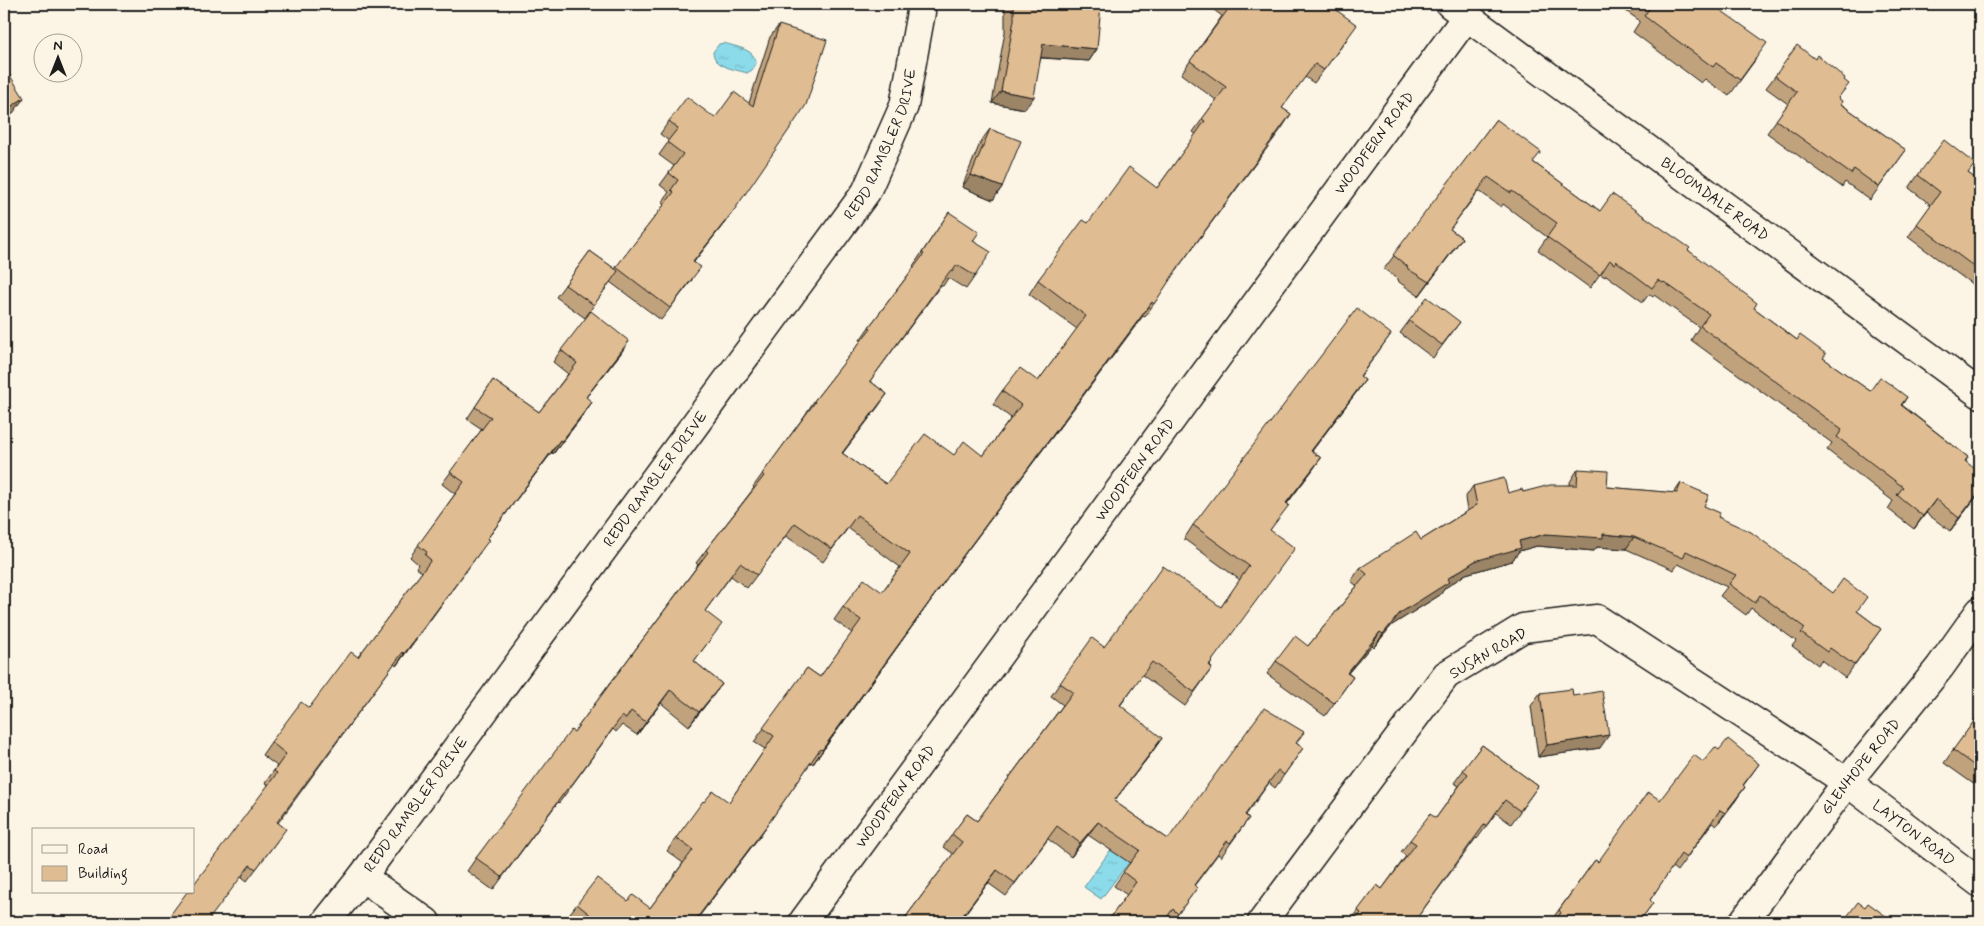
<svg xmlns="http://www.w3.org/2000/svg" width="1984" height="926" font-family="Mynerve,sans-serif">
<defs>
<pattern id="water-ripples" width="26" height="14" patternUnits="userSpaceOnUse" patternTransform="scale(1.25)"><rect width="26" height="14" fill="#8cdbea"/><path d="M2 4q2-2 4 0t4 0M15 11q2-2 4 0t4 0" fill="none" stroke="#78bbc8"/></pattern>
</defs>
<rect width="100%" height="100%" fill="#fcf5e5"/>
<filter id="ink" filterUnits="userSpaceOnUse"><feTurbulence type="fractalNoise" baseFrequency=".02" numOctaves="2"/><feDisplacementMap in="SourceGraphic" scale="10" xChannelSelector="R" yChannelSelector="G"/><feConvolveMatrix kernelMatrix="1 2 1 2 8 2 1 2 1" color-interpolation-filters="sRGB"/></filter>
<g filter="url(#ink)">
<path fill="url(#water-ripples)" stroke="#5f8f98" d="M 724,43 C 736,47 756,49 756,64 L 752,70 L 747,73 C 734,69 714,67 713,52 L 719,44 Z
M 1112,848 L 1130,861 L 1101,899 L 1084,887 Z"/>
<g fill="none" stroke-linecap="round" stroke-linejoin="round">
<defs>
<g id="minor">
<path id="s1" d="M 1450,4 L 1980,394"/>
<path d="M 362,877 L 426,922"/>
<path id="s2" d="M 326,922 L 362,877 L 866,192 L 904,106 L 921,12 L 920,4"/>
<path id="s3" d="M 803,922 L 1467,16"/>
<path id="s4" d="M 1262,922 L 1446,675 L 1523,628 L 1597,619 L 1847,782 L 1980,883"/>
<path id="s5" d="M 1743,922 L 1847,782 L 1940,667 L 1980,611"/>
</g>
</defs>
<use href="#minor" stroke="#1c1c1c" stroke-width="31"/>
<use href="#minor" stroke="#fcf5e5" stroke-width="28"/>
</g>
<path fill="#c0a27d" stroke="#1c1c1c" d="M 1005,4 L 1082,4 L 1097,49 L 1089,61 L 1041,58 L 1025,109 L 992,103 L 1005,32 Z
M 1206,4 L 1328,4 L 1348,38 L 1314,83 L 1305,77 L 1282,108 L 1291,114 L 1282,128 L 1174,273 L 1145,317 L 1143,316 L 952,571 L 813,764 L 811,762 L 759,837 L 695,922 L 573,922 L 567,917 L 577,904 L 628,901 L 650,908 L 683,863 L 667,851 L 676,838 L 704,802 L 729,802 L 765,749 L 754,742 L 807,668 L 820,677 L 852,633 L 834,620 L 843,607 L 882,592 L 900,567 L 848,528 L 823,562 L 786,536 L 747,588 L 731,576 L 705,611 L 712,637 L 694,661 L 722,684 L 712,697 L 689,726 L 661,703 L 637,735 L 622,725 L 616,732 L 613,729 L 559,803 L 558,802 L 493,890 L 467,871 L 476,858 L 574,732 L 698,565 L 696,563 L 706,550 L 754,488 L 753,487 L 805,415 L 814,401 L 861,341 L 860,340 L 869,327 L 914,267 L 913,266 L 949,212 L 973,241 L 975,276 L 966,289 L 948,278 L 943,286 L 941,285 L 870,381 L 887,394 L 842,453 L 886,484 L 954,455 L 983,456 L 1011,418 L 993,404 L 1002,391 L 1038,381 L 1077,329 L 1029,294 L 1038,280 L 1088,223 L 1157,188 L 1196,134 L 1193,132 L 1216,100 L 1181,74 L 1222,16 Z
M 1616,4 L 1712,4 L 1756,59 L 1729,96 L 1705,79 L 1701,83 L 1633,32 L 1640,21 Z
M 779,25 L 726,221 L 694,262 L 692,280 L 661,320 L 610,282 L 585,318 L 556,297 L 590,251 L 615,269 L 664,205 L 662,203 L 669,192 L 660,185 L 674,166 L 659,155 L 669,141 L 660,134 L 669,121 L 715,118 L 749,103 L 770,37 Z
M 1775,76 L 1844,80 L 1839,98 L 1841,104 L 1906,150 L 1870,200 L 1845,182 L 1842,187 L 1767,133 L 1788,104 L 1766,88 Z
M 1496,119 L 1533,162 L 1600,211 L 1688,250 L 1754,308 L 1797,340 L 1870,391 L 1907,397 L 1902,405 L 1968,457 L 1966,461 L 1980,492 L 1950,531 L 1926,513 L 1914,529 L 1888,509 L 1893,501 L 1827,450 L 1832,443 L 1691,340 L 1699,327 L 1654,295 L 1653,297 L 1649,294 L 1643,302 L 1606,275 L 1605,277 L 1600,274 L 1590,288 L 1538,250 L 1547,237 L 1503,204 L 1501,207 L 1479,191 L 1450,229 L 1462,238 L 1419,296 L 1399,282 L 1398,279 L 1384,269 Z
M 990,129 L 1002,187 L 993,200 L 962,187 L 981,141 Z
M 1968,173 L 1980,182 L 1980,201 L 1977,205 L 1980,207 L 1980,290 L 1908,237 L 1931,205 L 1909,188 L 1918,175 Z
M 1409,321 L 1460,322 L 1433,358 L 1400,333 Z
M 1391,334 L 1360,377 L 1365,380 L 1312,451 L 1321,458 L 1287,504 L 1270,530 L 1210,666 L 1212,668 L 1185,706 L 1142,675 L 1120,706 L 1153,751 L 1114,801 L 1168,839 L 1304,732 L 1296,743 L 1303,748 L 1275,788 L 1269,783 L 1246,815 L 1249,818 L 1221,857 L 1218,854 L 1194,886 L 1197,888 L 1172,922 L 1107,922 L 1127,895 L 1114,886 L 1130,863 L 1088,835 L 1071,857 L 1048,839 L 1006,896 L 988,883 L 959,922 L 902,922 L 953,854 L 943,847 L 967,814 L 977,821 L 1063,705 L 1051,696 L 1060,683 L 1104,647 L 1221,607 L 1240,580 L 1184,539 L 1193,525 Z
M 561,350 L 621,353 L 586,397 L 584,414 L 553,454 L 552,452 L 487,539 L 420,634 L 396,666 L 394,664 L 278,823 L 277,841 L 247,881 L 242,877 L 268,785 L 265,783 L 277,766 L 262,755 L 271,742 L 309,708 L 358,657 L 422,572 L 416,568 L 418,564 L 410,557 L 455,494 L 442,484 L 482,429 L 467,419 L 493,380 L 539,412 L 568,374 L 553,362 Z
M 1578,469 L 1607,487 L 1674,493 L 1681,483 L 1704,506 L 1718,517 L 1857,611 L 1881,629 L 1845,678 L 1821,660 L 1818,665 L 1792,646 L 1796,641 L 1751,608 L 1746,615 L 1720,596 L 1727,587 L 1678,564 L 1674,570 L 1626,549 L 1597,547 L 1594,551 L 1537,546 L 1519,551 L 1512,561 L 1466,574 L 1445,588 L 1440,595 L 1392,625 L 1374,647 L 1372,645 L 1348,673 L 1353,677 L 1325,716 L 1267,674 L 1276,661 L 1308,646 L 1357,586 L 1351,581 L 1360,568 L 1421,540 L 1467,511 L 1465,498 L 1473,486 L 1508,493 L 1523,492 L 1569,485 L 1570,482 Z
M 1540,693 L 1573,696 L 1600,748 L 1538,757 L 1531,706 Z
M 1980,713 L 1980,777 L 1975,785 L 1944,763 Z
M 1482,745 L 1538,786 L 1511,824 L 1496,813 L 1477,839 L 1476,838 L 1414,922 L 1350,922 L 1377,885 L 1382,889 L 1406,856 L 1401,852 L 1410,840 L 1436,818 L 1459,786 L 1454,783 Z
M 1719,750 L 1759,764 L 1743,786 L 1736,800 L 1716,826 L 1712,823 L 1677,871 L 1672,867 L 1650,900 L 1653,903 L 1639,922 L 1550,922 L 1595,860 L 1598,862 L 1660,800 Z"/>
<path fill="#9c8466" stroke="#1c1c1c" d="M 1043,44 L 1097,49 L 1089,61 L 1034,57 Z
M 1001,91 L 1034,97 L 1025,109 L 992,103 Z
M 24,98 L 11,116 L 4,121 L 4,111 Z
M 971,175 L 1002,187 L 993,200 L 962,187 Z
M 735,209 L 726,221 L 684,274 L 693,262 Z
M 1462,238 L 1453,251 L 1419,296 L 1429,282 Z
M 1152,302 L 952,571 L 813,764 L 962,557 Z
M 629,341 L 621,353 L 577,409 L 586,397 Z
M 1365,380 L 1356,393 L 1302,464 L 1311,451 Z
M 887,394 L 878,407 L 833,466 L 842,453 Z
M 592,402 L 584,414 L 553,454 L 562,441 Z
M 560,440 L 552,452 L 478,551 L 487,539 Z
M 1321,458 L 1312,471 L 1277,516 L 1286,503 Z
M 1980,491 L 1980,492 L 1950,531 L 1959,518 Z
M 1936,499 L 1926,513 L 1914,529 L 1923,516 Z
M 1546,534 L 1603,534 L 1634,537 L 1626,549 L 1597,547 L 1594,551 L 1537,546 L 1519,551 L 1512,561 L 1466,574 L 1445,588 L 1440,595 L 1392,625 L 1374,647 L 1383,634 L 1400,613 L 1447,579 L 1475,561 L 1519,541 Z
M 480,552 L 420,634 L 396,666 L 404,654 Z
M 1380,632 L 1372,645 L 1338,685 L 1347,673 Z
M 722,684 L 712,697 L 689,726 L 699,712 Z
M 670,690 L 661,703 L 637,735 L 646,722 Z
M 1609,735 L 1600,748 L 1538,757 L 1547,745 Z
M 1162,738 L 1153,751 L 1104,814 L 1114,801 Z
M 1745,787 L 1736,800 L 1716,826 L 1725,813 Z
M 1098,822 L 1088,835 L 1071,857 L 1080,843 Z
M 768,824 L 759,837 L 694,922 Z
M 997,870 L 988,883 L 958,922 Z"/>
<path fill="#dfbc91" stroke="#1c1c1c" d="M 1014,4 L 1082,4 L 1101,5 L 1097,49 L 1043,44 L 1034,97 L 1001,91 L 1014,20 Z
M 1232,4 L 1328,4 L 1357,25 L 1324,70 L 1315,64 L 1282,108 L 1291,114 L 1179,266 L 1154,304 L 1152,302 L 962,557 L 822,750 L 820,749 L 768,824 L 694,922 L 599,922 L 577,904 L 597,878 L 628,901 L 633,895 L 650,908 L 693,850 L 676,838 L 703,801 L 704,802 L 713,791 L 729,802 L 774,736 L 763,728 L 807,668 L 820,677 L 861,620 L 843,607 L 864,579 L 882,592 L 910,554 L 857,515 L 832,549 L 795,523 L 757,575 L 740,563 L 705,611 L 722,624 L 694,661 L 722,684 L 699,712 L 670,690 L 646,722 L 631,711 L 626,719 L 622,716 L 568,790 L 567,789 L 502,877 L 476,858 L 571,730 L 574,732 L 708,552 L 706,550 L 764,476 L 762,474 L 815,402 L 814,401 L 871,328 L 869,327 L 924,254 L 922,253 L 949,212 L 979,232 L 973,241 L 991,252 L 975,276 L 957,265 L 952,272 L 950,271 L 870,381 L 887,394 L 842,453 L 886,484 L 925,434 L 954,455 L 964,441 L 983,456 L 1021,405 L 1002,391 L 1020,368 L 1038,381 L 1086,316 L 1038,280 L 1083,220 L 1088,223 L 1129,167 L 1157,188 L 1205,121 L 1202,119 L 1226,87 L 1190,61 Z
M 1649,4 L 1712,4 L 1767,43 L 1740,80 L 1716,63 L 1713,67 L 1644,16 L 1651,6 Z
M 779,25 L 827,40 L 806,105 L 735,209 L 693,262 L 701,267 L 670,308 L 616,267 L 674,192 L 671,190 L 678,180 L 669,173 L 683,154 L 667,142 L 678,128 L 669,121 L 687,97 L 715,118 L 734,92 L 753,106 Z
M 1797,45 L 1815,59 L 1817,55 L 1845,78 L 1844,80 L 1849,84 L 1838,98 L 1842,101 L 1841,104 L 1906,150 L 1879,187 L 1854,169 L 1851,174 L 1776,120 L 1797,92 L 1775,76 Z
M 4,66 L 24,98 L 4,111 Z
M 1496,119 L 1541,152 L 1533,162 L 1600,211 L 1612,194 L 1690,248 L 1688,250 L 1757,303 L 1754,308 L 1797,340 L 1800,335 L 1826,354 L 1823,358 L 1870,391 L 1880,377 L 1907,397 L 1901,405 L 1968,457 L 1965,461 L 1980,473 L 1980,491 L 1959,518 L 1936,499 L 1923,516 L 1897,495 L 1903,487 L 1837,437 L 1842,430 L 1700,326 L 1709,314 L 1664,282 L 1663,283 L 1658,280 L 1652,288 L 1616,261 L 1614,264 L 1610,260 L 1600,275 L 1547,237 L 1557,223 L 1512,191 L 1511,193 L 1488,177 L 1450,229 L 1462,238 L 1429,282 L 1408,269 L 1407,266 L 1393,255 Z
M 990,129 L 1021,141 L 1002,187 L 971,175 Z
M 1944,140 L 1975,164 L 1968,173 L 1980,182 L 1980,201 L 1977,205 L 1980,207 L 1980,271 L 1917,224 L 1940,192 L 1918,175 Z
M 590,251 L 618,271 L 594,305 L 565,285 Z
M 1427,297 L 1460,322 L 1442,345 L 1409,321 Z
M 1357,308 L 1391,334 L 1360,376 L 1365,380 L 1311,451 L 1321,458 L 1286,503 L 1289,505 L 1270,530 L 1295,548 L 1209,665 L 1212,668 L 1194,692 L 1152,662 L 1120,705 L 1162,738 L 1114,801 L 1168,839 L 1264,708 L 1304,732 L 1296,743 L 1303,748 L 1284,775 L 1278,770 L 1245,815 L 1249,818 L 1230,843 L 1227,841 L 1194,885 L 1197,888 L 1178,914 L 1173,909 L 1163,922 L 1107,922 L 1136,882 L 1123,872 L 1140,850 L 1098,822 L 1080,843 L 1057,826 L 1015,883 L 997,870 L 958,922 L 902,922 L 962,842 L 952,834 L 967,814 L 977,821 L 1073,692 L 1060,683 L 1092,638 L 1104,647 L 1163,566 L 1221,607 L 1249,566 L 1193,525 Z
M 591,311 L 629,341 L 586,397 L 592,402 L 562,441 L 560,440 L 487,539 L 489,540 L 428,622 L 404,654 L 403,652 L 277,822 L 286,829 L 256,869 L 250,865 L 207,922 L 165,922 L 187,892 L 194,892 L 194,884 L 277,773 L 274,771 L 286,754 L 271,742 L 301,702 L 309,708 L 351,652 L 358,657 L 431,560 L 425,555 L 427,552 L 418,545 L 464,482 L 450,472 L 491,417 L 475,407 L 493,380 L 539,412 L 577,363 L 561,350 Z
M 1578,469 L 1608,471 L 1607,487 L 1677,493 L 1681,483 L 1709,495 L 1704,506 L 1720,513 L 1718,517 L 1751,532 L 1833,593 L 1843,579 L 1867,597 L 1857,611 L 1881,629 L 1854,665 L 1830,648 L 1827,652 L 1801,633 L 1805,628 L 1760,595 L 1755,603 L 1729,584 L 1736,575 L 1686,551 L 1683,558 L 1634,537 L 1603,534 L 1603,538 L 1546,534 L 1519,541 L 1521,548 L 1475,561 L 1447,579 L 1449,582 L 1400,613 L 1383,634 L 1380,632 L 1347,673 L 1353,677 L 1334,703 L 1276,661 L 1295,636 L 1308,646 L 1367,574 L 1360,568 L 1416,532 L 1421,540 L 1477,505 L 1473,486 L 1504,478 L 1508,493 L 1522,489 L 1523,492 L 1550,485 L 1577,485 Z
M 1572,689 L 1573,696 L 1602,691 L 1609,735 L 1547,745 L 1540,693 Z
M 1980,713 L 1980,770 L 1953,750 Z
M 1728,739 L 1759,764 L 1743,785 L 1745,787 L 1725,813 L 1720,810 L 1686,858 L 1681,854 L 1650,900 L 1653,903 L 1639,922 L 1554,922 L 1561,913 L 1559,910 L 1595,860 L 1598,862 L 1648,792 L 1660,800 L 1694,755 L 1703,762 L 1715,747 L 1719,750 Z
M 1482,745 L 1538,786 L 1520,811 L 1505,800 L 1486,826 L 1484,825 L 1414,922 L 1354,922 L 1361,913 L 1358,910 L 1377,885 L 1382,889 L 1416,844 L 1410,840 L 1430,814 L 1436,818 L 1468,774 L 1463,770 Z
M 1858,902 L 1865,907 L 1868,903 L 1894,922 L 1843,922 Z"/>
</g>
<g text-anchor="middle" stroke-width="4" stroke-linejoin="round" paint-order="stroke">
<g font-size="15" fill="#1c1c1c" stroke="#fcf5e5">
<text dy="5" stroke="none"><textPath href="#s2" startOffset="958">REDD RAMBLER DRIVE</textPath></text>
<text dy="5" stroke="none"><textPath href="#s3" startOffset="966">WOODFERN ROAD</textPath></text>
<text dy="5" stroke="none"><textPath href="#s1" startOffset="329">BLOOMDALE ROAD</textPath></text>
<text dy="5" stroke="none"><textPath href="#s3" startOffset="561">WOODFERN ROAD</textPath></text>
<text dy="5" stroke="none"><textPath href="#s2" startOffset="552">REDD RAMBLER DRIVE</textPath></text>
<text transform="translate(1488 653) rotate(-30)" y="5">SUSAN ROAD</text>
<text dy="5" stroke="none"><textPath href="#s5" startOffset="195">GLENHOPE ROAD</textPath></text>
<text dy="5" stroke="none"><textPath href="#s3" startOffset="156">WOODFERN ROAD</textPath></text>
<text dy="5" stroke="none"><textPath href="#s2" startOffset="148">REDD RAMBLER DRIVE</textPath></text>
<text dy="5" stroke="none"><textPath href="#s4" startOffset="855">LAYTON ROAD</textPath></text>
</g>
</g>
<rect width="1984" height="926" fill="none" stroke="#fcf5e5" stroke-width="20"/>
<rect x="10" y="10" width="1964" height="906" fill="none" stroke="#1c1c1c" stroke-width="2" filter="url(#ink)"/>
<rect x="32" y="828" width="162" height="65" fill="#fcf5e5" stroke="#a29e95"/>
<rect x="42" y="845" width="25" height="8" fill="#fcf5e5" stroke="#a29e95"/>
<text x="78" y="854" font-size="15" fill="#1c1c1c">Road</text>
<rect x="42" y="866" width="25" height="15" fill="#dfbc91" stroke="#a29e95"/>
<text x="78" y="878" font-size="15" fill="#1c1c1c">Building</text>
<g transform="translate(58 58)"><circle r="24" fill="#fcf5e5" stroke="#a29e95"/>
<path d="M0-4L9 19L0 12L-9 19Z" fill="#1c1c1c"/>
<text y="-8" font-size="14" font-weight="bold" text-anchor="middle" fill="#1c1c1c">N</text>
</g>
</svg>
